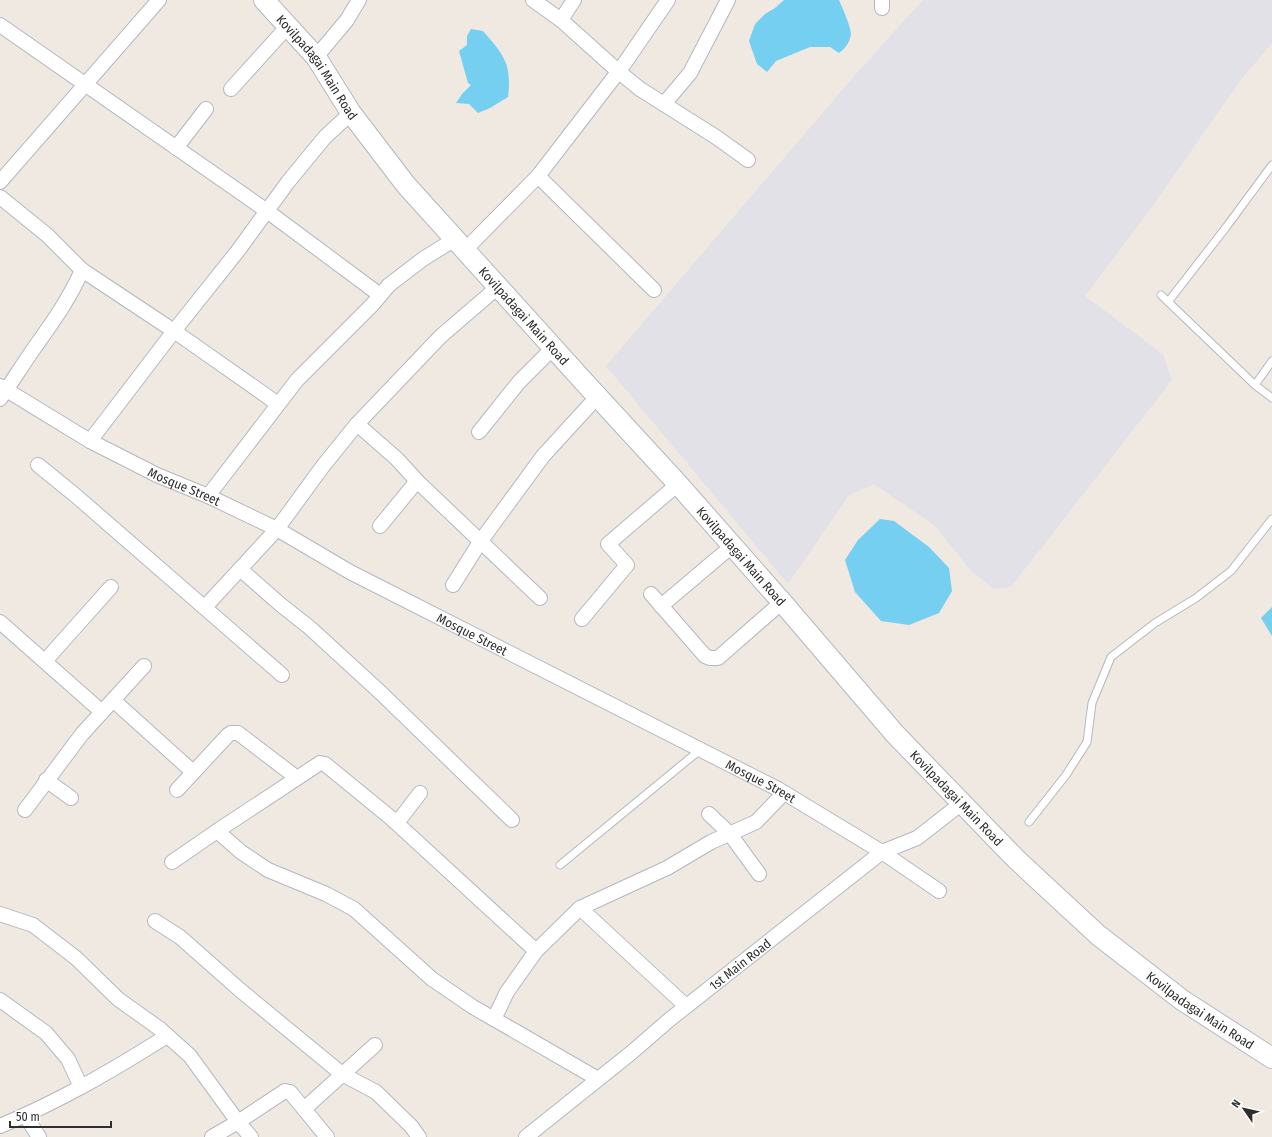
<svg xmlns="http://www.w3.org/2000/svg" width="1272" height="1137" font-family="'Fira Sans Condensed',sans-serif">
<rect width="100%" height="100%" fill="#efe9e1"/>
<path fill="#e3e1e8" d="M 923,0 L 1272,0 L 1272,43 L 1240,81 L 1152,207 L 1085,296 L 1163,354 L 1172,380 L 1011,587 L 994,589 L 971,571 L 935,526 L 874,484 L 849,495 L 788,584 L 606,366 L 855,75 Z"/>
<path fill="#75cff0" d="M 784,0 L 839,0 C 842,7 851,27 851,34 C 850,42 845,49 839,53 L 830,47 L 810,47 L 776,61 L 767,72 L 757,64 L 749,41 L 755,24 L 765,14 L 775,8 Z
M 471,29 L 483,31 C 504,55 512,64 508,97 L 490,108 L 478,113 L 469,104 L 456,103 L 462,94 L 471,85 L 468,83 L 459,51 L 467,45 L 467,36 Z
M 880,519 L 894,521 L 929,547 L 949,568 L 952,591 L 939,613 L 909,625 L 881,621 L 855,592 L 845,560 L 858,540 Z
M 1272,607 L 1272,636 L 1261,618 Z"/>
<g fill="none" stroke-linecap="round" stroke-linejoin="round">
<defs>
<path id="service" d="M 1161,295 L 1255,385 L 1272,398
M 1168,302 L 1227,226 L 1272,165
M 1255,385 L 1272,361
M 1029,822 L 1066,775 L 1087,742 L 1092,703 L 1111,657 L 1155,623 L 1196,598 L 1231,571 L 1272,519
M 560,865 L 700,750"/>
<g id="minor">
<path d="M 533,0 L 561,20 L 619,72 L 640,89 L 716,137 L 748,160"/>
<path d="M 882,8 L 882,0"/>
<path d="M 561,20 L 574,0"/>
<path d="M 0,25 L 267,211 L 380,295"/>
<path d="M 316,57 L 347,20 L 359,0"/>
<path d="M 231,89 L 288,26"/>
<path d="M 664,104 L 690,73 L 728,0"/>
<path d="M 176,148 L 206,109"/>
<path d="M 538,176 L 654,290"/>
<path d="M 0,182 L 159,0"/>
<path d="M 0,197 L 47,235 L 82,270 L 174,331 L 278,404"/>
<path d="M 465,250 L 538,176 L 622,67 L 668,0"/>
<path id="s1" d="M 0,386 L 90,441 L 157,475 L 208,496 L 277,529 L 350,572 L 778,789 L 882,852 L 939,891"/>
<path d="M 0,399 C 12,382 23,364 35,347 C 52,323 70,298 82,270"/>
<path d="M 357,424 L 397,459 L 417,481 L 540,598"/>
<path d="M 479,432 L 519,382 L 553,348"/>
<path d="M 90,441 L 174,331 L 237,252 L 288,182 L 325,137 L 351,113"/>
<path d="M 38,465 L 75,495 L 282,675"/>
<path d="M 208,496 L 297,380 L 372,305 L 389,285 L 423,259 L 455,239"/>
<path d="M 380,526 L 417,481"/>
<path d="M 240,569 L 281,605 L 309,627 L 381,693 L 512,820"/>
<path d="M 453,585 L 480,542 L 543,456 L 597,397"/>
<path d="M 651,594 L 705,656 L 710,658 L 718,658 L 782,602"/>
<path d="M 661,606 L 732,546"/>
<path d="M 205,607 L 277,529 L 323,466 L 357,424 L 441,336 L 498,287"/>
<path d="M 582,619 L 627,565 L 608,544 L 678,484"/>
<path d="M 0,622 L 102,712"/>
<path d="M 45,661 L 111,587"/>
<path d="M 113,700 L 193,772"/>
<path d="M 46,780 L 71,798"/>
<path d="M 177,790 L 228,735 L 231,733 L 238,733 L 297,778"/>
<path d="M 25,810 L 82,734 L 144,666"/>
<path d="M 709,814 L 730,834 L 759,874"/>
<path d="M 397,823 L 420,793"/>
<path d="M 217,831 L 241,852 L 268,870 L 326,894 L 354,909 L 432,979 L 473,1007 L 494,1019"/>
<path d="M 172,862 L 217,831 L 320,763 L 325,764 L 391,818 L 536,951"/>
<path d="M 580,908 L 686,1006"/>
<path d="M 0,914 L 33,925 L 76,958 L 118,999 L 160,1029 L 190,1056 L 238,1122 L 251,1137"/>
<path d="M 155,921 L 180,937 L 240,990 L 342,1074 L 376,1092 L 411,1126 L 419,1137"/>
<path d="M 0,1000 L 46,1033 L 68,1059 L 81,1087"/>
<path d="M 598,1079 L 494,1019 L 507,992 L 536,951 L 580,908 L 667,868 L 711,842 L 756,822 L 784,793"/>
<path d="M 25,1115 L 39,1137"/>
<path d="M 0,1126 C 60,1101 113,1070 167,1036"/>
<path d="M 212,1137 L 238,1122 L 285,1091 L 290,1092 L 304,1109"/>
<path d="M 327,1137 L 304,1109 L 375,1045"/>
<path id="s2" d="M 526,1137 L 631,1053 L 669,1020 L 882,852 L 917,838 L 962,803"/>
</g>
<g id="secondary">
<path id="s3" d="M 264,0 L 316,57 L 351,113 L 406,185 L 586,384 L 678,484 L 782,602 L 895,734 L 1016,859 L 1098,935 L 1182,1000 L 1272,1058"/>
</g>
</defs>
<use href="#service" stroke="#b4b7c1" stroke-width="9"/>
<use href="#minor" stroke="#b4b7c1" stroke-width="16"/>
<use href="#secondary" stroke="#b4b7c1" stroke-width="22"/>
<use href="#service" stroke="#fff" stroke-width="7"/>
<use href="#minor" stroke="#fff" stroke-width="14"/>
<use href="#secondary" stroke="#fff" stroke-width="20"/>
</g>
<g text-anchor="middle" stroke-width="3" stroke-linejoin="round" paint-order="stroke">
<g font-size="13" fill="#2e2e2e" stroke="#fff">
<text dy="5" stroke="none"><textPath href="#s3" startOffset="86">Kovilpadagai Main Road</textPath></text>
<text dy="5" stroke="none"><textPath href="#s3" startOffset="410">Kovilpadagai Main Road</textPath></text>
<text dy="5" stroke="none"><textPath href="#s1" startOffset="210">Mosque Street</textPath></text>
<text dy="5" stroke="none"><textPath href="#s3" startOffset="734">Kovilpadagai Main Road</textPath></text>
<text dy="5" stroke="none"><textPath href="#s1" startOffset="534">Mosque Street</textPath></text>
<text dy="5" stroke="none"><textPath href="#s1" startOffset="858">Mosque Street</textPath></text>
<text dy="5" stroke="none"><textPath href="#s3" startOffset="1058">Kovilpadagai Main Road</textPath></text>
<text dy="5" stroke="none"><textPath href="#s2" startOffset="275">1st Main Road</textPath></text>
<text dy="5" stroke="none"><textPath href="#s3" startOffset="1382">Kovilpadagai Main Road</textPath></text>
</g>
</g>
<g transform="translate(1244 1109) rotate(304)" stroke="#ffffff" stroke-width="3" paint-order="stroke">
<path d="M0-3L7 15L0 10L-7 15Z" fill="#2e2e2e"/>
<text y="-6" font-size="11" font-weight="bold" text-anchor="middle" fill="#2e2e2e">N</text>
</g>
<path d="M10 1121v6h101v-6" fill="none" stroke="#2e2e2e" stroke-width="2"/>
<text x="16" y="1121" font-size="12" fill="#2e2e2e" stroke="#ffffff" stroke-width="3" paint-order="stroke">50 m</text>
</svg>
